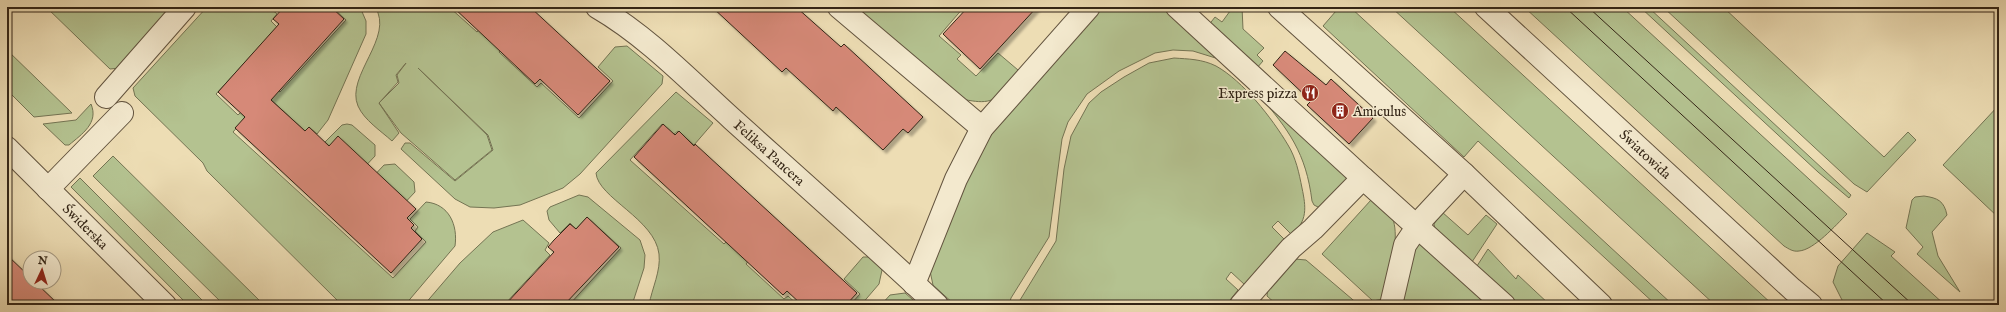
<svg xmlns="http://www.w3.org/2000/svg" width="2006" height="312" font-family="'IM FELL English',serif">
<defs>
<filter id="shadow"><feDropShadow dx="3.5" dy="3.5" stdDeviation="1" flood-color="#0004"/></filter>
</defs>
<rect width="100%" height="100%" fill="#edddb4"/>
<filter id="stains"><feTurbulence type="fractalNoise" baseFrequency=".005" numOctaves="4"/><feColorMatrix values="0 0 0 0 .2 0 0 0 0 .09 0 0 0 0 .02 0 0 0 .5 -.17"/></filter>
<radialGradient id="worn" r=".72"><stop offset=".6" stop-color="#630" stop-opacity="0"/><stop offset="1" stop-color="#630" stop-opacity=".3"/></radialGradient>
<path fill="#b4c290" stroke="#747453" d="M 46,7 L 175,7 L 120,68 L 110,69 Z
M 207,7 L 269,7 L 277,14 L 271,21 L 277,27 L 216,94 L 238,115 L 242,111 L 247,116 L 233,132 L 393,278 L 426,242 L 415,231 L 418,227 L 410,219 L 426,202 C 449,204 458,225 455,246 L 405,305 L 342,305 L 207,171 L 203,163 L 135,96 L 133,88 Z
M 332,7 L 360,7 L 366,21 L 366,34 L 328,120 L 317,134 L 309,127 L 305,131 L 268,97 L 276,89 L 280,92 L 346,20 Z
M 375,7 L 449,7 L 477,32 L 482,26 L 504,46 L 499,52 L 537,87 L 541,83 L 579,118 L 613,81 L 598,67 L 615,47 L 627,46 L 663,76 L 662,84 L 580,174 L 563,188 L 520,205 L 494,208 L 470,207 L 455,199 L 401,149 L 405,143 L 410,143 L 455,181 L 493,150 L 488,135 L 418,68 L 487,135 L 492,150 L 455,180 L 401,133 L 379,103 L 399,83 L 397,75 L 406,63 L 396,75 L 398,82 L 379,103 L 399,133 L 392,141 C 381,131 364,120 358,106 C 345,76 395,37 375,7 Z
M 850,7 L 964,7 L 939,36 L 961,55 L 957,59 L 976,76 L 998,53 L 1018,70 C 1017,77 1014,81 1009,86 C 993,105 983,103 961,99 Z
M 1099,7 L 1165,7 L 1222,58 L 1222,60 L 1193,51 L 1173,50 L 1155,53 L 1119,71 L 1087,94 L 1068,122 L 1062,139 L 1049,237 L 1011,298 L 1009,305 L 955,305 L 933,285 L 930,271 L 973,165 L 987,138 Z
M 1233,7 L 1242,7 L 1243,29 L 1264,48 L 1257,55 L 1263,61 L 1256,69 L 1208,26 L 1215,17 L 1222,22 Z
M 1332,7 L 1350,7 L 1673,305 L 1656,305 L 1478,141 L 1464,157 L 1323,26 L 1336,11 Z
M 1391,7 L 1449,7 L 1773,305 L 1715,305 Z
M 1524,7 L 1622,7 L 1847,214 C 1836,225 1814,250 1799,251 C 1793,252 1789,249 1784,246 Z
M 1640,7 L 1648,7 L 1851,195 L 1849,198 L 1818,172 Z
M 1663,7 L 1723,7 L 1884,157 L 1908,132 L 1916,140 L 1867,192 L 1854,184 Z
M 7,50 L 72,113 L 34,117 L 7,90 Z
M 1174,58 C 1188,59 1202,59 1216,66 C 1243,81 1272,118 1288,145 C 1296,158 1299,173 1302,188 C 1306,207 1308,222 1291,234 L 1278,221 L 1272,227 L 1286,241 L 1245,285 L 1231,272 L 1226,279 L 1238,290 L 1226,305 L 1017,305 L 1056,241 L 1064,169 L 1071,136 L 1089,103 L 1101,92 L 1124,77 L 1149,63 Z
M 676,92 L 713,123 L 694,145 L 678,131 L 674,134 L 662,124 L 630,160 L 724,244 L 729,239 L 751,258 L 746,264 L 784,299 L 788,296 L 798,305 L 649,305 C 652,288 661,271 659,254 C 655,219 598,198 596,173 Z
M 1258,94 L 1348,178 L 1320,208 L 1314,205 L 1312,201 C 1306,153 1289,130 1258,94 Z
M 91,104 C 99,123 82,134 69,145 L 65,145 L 43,124 L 76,120 Z
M 1999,105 L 1999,218 L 1943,165 Z
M 347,124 L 352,125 L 375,145 L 375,156 L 359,173 L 325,142 L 342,125 Z
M 113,156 L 264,305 L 224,305 L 93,176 Z
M 395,164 L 414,182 L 415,192 L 399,209 L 369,181 L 384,165 Z
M 80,178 L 207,305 L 188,305 L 71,187 Z
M 579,195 L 588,197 L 640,240 L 645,255 L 644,268 L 632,305 L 569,305 L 621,248 L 587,217 L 576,229 L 570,223 L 560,233 L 549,220 L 547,211 L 550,207 Z
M 1924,196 C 1938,198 1944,201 1947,215 L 1932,232 L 1938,256 L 1960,292 L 1917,254 L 1923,247 L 1906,228 L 1912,200 L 1915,197 Z
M 1371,200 C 1413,209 1389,271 1383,299 L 1373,301 L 1322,254 Z
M 1442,212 L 1468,235 L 1486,215 L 1497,224 L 1470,265 L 1436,233 L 1434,224 Z
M 523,220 L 549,243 L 545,250 L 550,255 L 504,305 L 424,305 L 460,263 L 493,232 Z
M 1867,233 L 1895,252 L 1891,256 L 1945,305 L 1848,305 L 1842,300 L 1833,282 L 1838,266 Z
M 1419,243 L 1490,305 L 1401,305 L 1414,249 Z
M 1488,249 L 1516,279 L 1518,275 L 1550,305 L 1514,305 L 1475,269 Z
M 863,257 L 869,257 L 882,270 L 879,284 L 861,305 L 850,305 L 860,294 L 844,279 Z
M 1295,259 L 1306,260 L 1359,305 L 1277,305 L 1267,296 L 1268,287 Z
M 905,293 L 919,305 L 881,305 L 890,295 Z"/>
<path fill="#d68978" stroke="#332516" filter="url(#shadow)" d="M 284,7 L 331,7 L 344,19 L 271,100 L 305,131 L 309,127 L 329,146 L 338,136 L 416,209 L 407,218 L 414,225 L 411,228 L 422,239 L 391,273 L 235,128 L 245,117 L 218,92 L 279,24 L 273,19 Z
M 453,7 L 530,7 L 610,81 L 578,115 L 540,79 L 535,84 Z
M 712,7 L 796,7 L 841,47 L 844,44 L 923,117 L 908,133 L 903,129 L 883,150 L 836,107 L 833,111 L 786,68 L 782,72 Z
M 968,7 L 1037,7 L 980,69 L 943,34 Z
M 1285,51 L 1326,85 L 1331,79 L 1373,118 L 1349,144 L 1307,105 L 1311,101 L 1273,65 Z
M 663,124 L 675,135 L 679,131 L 694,146 L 695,144 L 857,293 L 846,305 L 802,305 L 787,291 L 783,295 L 634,157 Z
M 587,217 L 619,247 L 564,305 L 505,305 L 554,252 L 548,247 L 554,240 L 570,224 L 576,229 Z
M 7,255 L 30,277 L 30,282 L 35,282 L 59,305 L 7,305 Z"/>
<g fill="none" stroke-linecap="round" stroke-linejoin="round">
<defs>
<g id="minor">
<path id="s1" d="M 597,7 C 647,36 689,80 732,119 C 801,181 870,242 937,305"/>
<path d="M 839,7 L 982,128"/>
<path d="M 1177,7 L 1363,178"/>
<path d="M 1279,7 L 1464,174 L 1601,305"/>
<path id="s2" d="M 1486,7 L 1792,289 L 1811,305"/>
<path d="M 106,97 L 185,7"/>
<path id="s3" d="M 7,148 L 165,305"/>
<path d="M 48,189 L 122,113"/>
<path d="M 914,284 L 956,179 L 982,128 L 1089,7"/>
<path d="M 1241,305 L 1291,248 L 1313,229 L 1363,178 L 1504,305"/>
<path d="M 1391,305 L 1405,245 L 1424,217 L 1464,174"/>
</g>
</defs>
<use href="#minor" stroke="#62533e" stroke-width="24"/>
<use href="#minor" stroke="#f3e9ce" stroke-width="22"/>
<path stroke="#332516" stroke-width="1" d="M 1565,7 L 1888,305
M 1588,7 L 1913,305"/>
</g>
<defs>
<symbol id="restaurant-disc" viewBox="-11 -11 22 22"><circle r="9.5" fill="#8f2418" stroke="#f3e9ce"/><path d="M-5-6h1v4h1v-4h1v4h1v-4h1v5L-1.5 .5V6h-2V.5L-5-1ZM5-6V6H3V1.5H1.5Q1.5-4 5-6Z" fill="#fff"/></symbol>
<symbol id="building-disc" viewBox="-11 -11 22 22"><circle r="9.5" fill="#8f2418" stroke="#f3e9ce"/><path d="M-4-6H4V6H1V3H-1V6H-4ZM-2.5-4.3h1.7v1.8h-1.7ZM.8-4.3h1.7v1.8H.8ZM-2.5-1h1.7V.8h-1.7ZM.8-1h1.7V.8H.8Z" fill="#fff"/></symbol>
</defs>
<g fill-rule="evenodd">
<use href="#restaurant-disc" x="1300" y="83" width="20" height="20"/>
<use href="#building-disc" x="1330" y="101" width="20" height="20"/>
</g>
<g text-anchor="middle" stroke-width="3" stroke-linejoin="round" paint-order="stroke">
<g font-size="14" fill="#332516" stroke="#f3e9ce" text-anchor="end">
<text x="1297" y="98">Express pizza</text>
<text x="1353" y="116" text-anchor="start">Amiculus</text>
</g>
<g font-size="14" fill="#332516" stroke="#f3e9ce">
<text dy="5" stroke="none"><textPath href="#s1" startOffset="226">Feliksa Pancera</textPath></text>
<text dy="5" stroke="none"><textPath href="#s2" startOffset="217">Światowida</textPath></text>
<text dy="5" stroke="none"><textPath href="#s3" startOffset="111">Świderska</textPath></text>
</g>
</g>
<rect width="2006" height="312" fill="none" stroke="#edddb4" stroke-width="24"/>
<rect x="8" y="8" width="1990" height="296" fill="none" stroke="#332516" stroke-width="2"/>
<rect x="12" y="12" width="1982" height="288" fill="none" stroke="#332516"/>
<g transform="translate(42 270) rotate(4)"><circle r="19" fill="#f3e9ce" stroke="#a69b84"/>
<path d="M0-3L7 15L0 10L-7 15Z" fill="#8f2418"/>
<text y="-6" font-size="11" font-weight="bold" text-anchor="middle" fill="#332516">N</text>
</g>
<rect width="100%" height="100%" filter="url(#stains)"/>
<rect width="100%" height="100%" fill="url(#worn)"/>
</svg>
